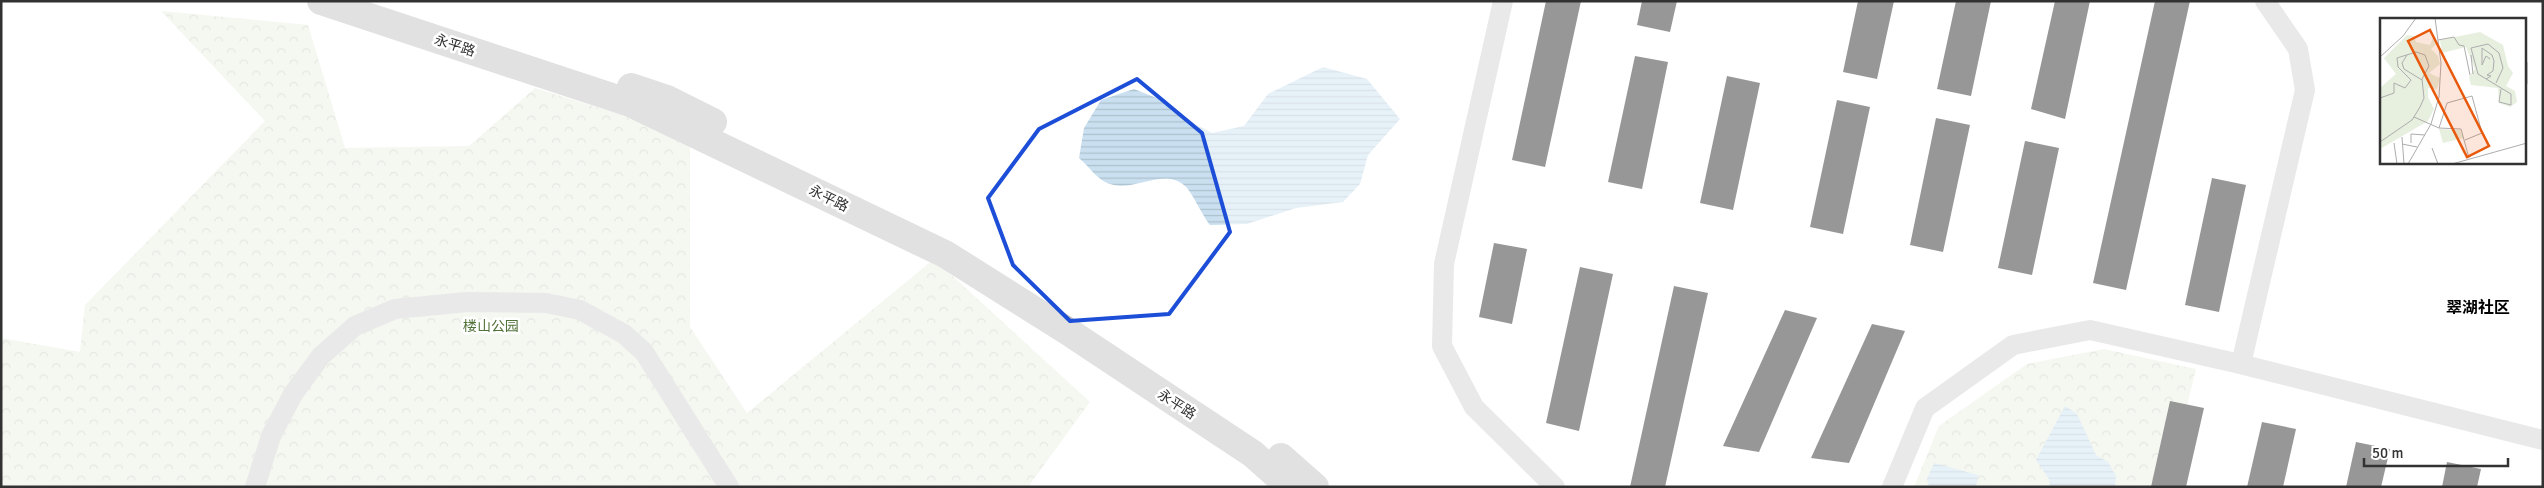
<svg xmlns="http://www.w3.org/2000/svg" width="2544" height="488" font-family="Signika,'Noto Sans SC',sans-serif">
<defs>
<pattern id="forest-crowns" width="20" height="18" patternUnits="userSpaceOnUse" patternTransform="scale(1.25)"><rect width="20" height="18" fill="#e7efdf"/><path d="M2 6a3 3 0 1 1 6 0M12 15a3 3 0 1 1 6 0" fill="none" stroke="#c7cdc0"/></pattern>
<pattern id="water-rules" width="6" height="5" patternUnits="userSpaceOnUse" patternTransform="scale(1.25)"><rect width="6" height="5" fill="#cae0f0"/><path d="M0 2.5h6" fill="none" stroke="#aec1ce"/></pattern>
</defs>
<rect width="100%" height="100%" fill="#fff"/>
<path fill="url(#forest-crowns)" d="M 161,11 L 308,25 L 345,148 L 469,146 L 535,88 L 690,136 L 690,327 L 747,413 L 934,259 L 1090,402 L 1028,487 L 1,487 L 1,338 L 80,352 L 85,305 L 265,121 Z
M 2104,349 L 2196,369 L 2167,487 L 1914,487 L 1939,426 L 2027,364 Z"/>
<path fill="url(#water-rules)" d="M 1323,67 L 1367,79 L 1400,119 L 1368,155 L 1360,184 L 1343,202 L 1296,208 L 1247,224 L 1210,225 C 1202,215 1192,192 1185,186 C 1165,168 1136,190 1114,185 C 1098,182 1091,168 1079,158 L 1084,128 L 1101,100 L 1134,89 L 1167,102 L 1179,116 L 1212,133 L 1244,126 L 1268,94 Z
M 2065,406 L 2077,414 L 2096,455 L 2108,462 L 2116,476 L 2115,487 L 2050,487 L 2049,479 L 2036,460 Z
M 1934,463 L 1978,475 L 1976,487 L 1929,487 L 1927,479 Z"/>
<path fill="#191919" d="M 1546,1 L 1581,1 L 1545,167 L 1512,160 Z
M 1642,1 L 1677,1 L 1670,32 L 1637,25 Z
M 1858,1 L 1894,1 L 1877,79 L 1843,72 Z
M 1956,1 L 1991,1 L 1971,96 L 1937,89 Z
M 2055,1 L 2090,1 L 2065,119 L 2031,109 Z
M 2155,1 L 2190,1 L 2126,290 L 2093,283 Z
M 1635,56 L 1668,62 L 1642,189 L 1608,182 Z
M 1727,76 L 1760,83 L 1733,210 L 1700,203 Z
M 1837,100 L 1870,107 L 1843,234 L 1810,227 Z
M 1936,118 L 1970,125 L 1943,252 L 1910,245 Z
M 2025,141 L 2059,148 L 2032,275 L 1998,268 Z
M 2212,178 L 2246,185 L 2219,312 L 2185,305 Z
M 1494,243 L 1527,249 L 1512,324 L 1479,317 Z
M 1580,267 L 1613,274 L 1579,431 L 1546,423 Z
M 1674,286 L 1708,293 L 1665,487 L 1630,487 Z
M 1785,310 L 1817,318 L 1759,452 L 1723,446 Z
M 1872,324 L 1905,331 L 1849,463 L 1811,458 Z
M 2170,401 L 2204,408 L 2186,487 L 2151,487 Z
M 2262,422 L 2296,429 L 2283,487 L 2247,487 Z
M 2356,442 L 2390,449 L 2381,487 L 2346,487 Z
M 2447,462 L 2481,469 L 2477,487 L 2442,487 Z"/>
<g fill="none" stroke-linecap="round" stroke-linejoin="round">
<path stroke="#cfcfcf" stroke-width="20" d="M 1503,1 L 1444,264 L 1442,346 L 1474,407 L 1555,487
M 2241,364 L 2305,90 L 2298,49 L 2265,1
M 255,487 L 271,436 L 293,394 L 321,356 L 355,326 L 395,309 L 467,302 L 546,303 L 580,310 L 624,334 L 644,352 L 729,487
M 1892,487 L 1925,408 L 2013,345 L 2090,330 L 2236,363 L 2543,440"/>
<path stroke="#bcbcbc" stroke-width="28" d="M 321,1 L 630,103 L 945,254 L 1072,334 L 1253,454 L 1290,487
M 631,87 L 667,99 L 713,122
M 1281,457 L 1315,487"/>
</g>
<path d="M0 0H2544V488H0ZM 1137,79 L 1202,133 L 1230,232 L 1169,314 L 1070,321 L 1013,265 L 988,198 L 1039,129 Z" fill="#fff" fill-opacity=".55" fill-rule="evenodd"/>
<path fill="none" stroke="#1d4ed8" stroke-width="4" stroke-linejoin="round" d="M 1137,79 L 1202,133 L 1230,232 L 1169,314 L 1070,321 L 1013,265 L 988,198 L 1039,129 Z"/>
<g text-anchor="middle" stroke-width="5" stroke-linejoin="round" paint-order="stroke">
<g font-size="14" fill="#323232" stroke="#fff">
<text transform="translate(455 45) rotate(18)" y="5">永平路</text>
<text transform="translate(829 198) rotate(26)" y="5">永平路</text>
<text transform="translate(1177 404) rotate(33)" y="5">永平路</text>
</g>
<g font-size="14" fill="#52733a" stroke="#fff">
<text x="491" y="331">楼山公园</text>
</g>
<g font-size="16" font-weight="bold" fill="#000" stroke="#fff">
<text x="2478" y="313">翠湖社区</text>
</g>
</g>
<g transform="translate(2380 18)">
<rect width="146" height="146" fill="#fff"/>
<path d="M 100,14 L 123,27 L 128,48 L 133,55 L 126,68 L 135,73 L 137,84 L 130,89 L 119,85 L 118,70 L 91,67 L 89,59 L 95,51 L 86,29 L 62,35 L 60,22 ZM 27,17 L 34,18 L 36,24 L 50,27 L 53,20 L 56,26 L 51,31 L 58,38 L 60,46 L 49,55 L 60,60 L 57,71 L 48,70 L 48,79 L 54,91 L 48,103 L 0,131 L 0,70 L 16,56 L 4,40 ZM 59,111 L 80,112 L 84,120 L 63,125 Z" fill="#e7efdf"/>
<path fill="none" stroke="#adadad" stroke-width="1" d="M 58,22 L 74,19 L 79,27 L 84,28 L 90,57M 27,37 L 22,45 L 24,51 L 42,62M 91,37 L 93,56M 0,39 L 23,18 L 36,0M 147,44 L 147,66M 106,61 L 111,58 L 107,57 L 113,53 L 114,43 L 112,37 L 102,30 L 102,47 L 106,38 L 110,41M 116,65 L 123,50 L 119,35 L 108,26 L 91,30 L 98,56 L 131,76 L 131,87 L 119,84 L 121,71M 0,80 L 14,75 L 14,65 L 25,70 L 31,62 L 18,49 L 17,40 L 36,34 L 45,37 L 49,48 L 42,61 L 44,80 L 40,89 L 32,102 L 0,124M 34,99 L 59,110 L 81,111 L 89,140M 59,110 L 67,85 L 92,78 L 102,115 L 85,122M 22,119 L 24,146M 14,125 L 17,146M 31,125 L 31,116 L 45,117M 22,126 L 37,129M 52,130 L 58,146M 28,146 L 51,106 L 59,79 L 61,45 L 55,0M 72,146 L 147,125"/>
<path fill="#e8590c" fill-opacity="0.15" stroke="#e8590c" stroke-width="2.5" d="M 50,12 L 109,128 L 87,139 L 28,23 Z"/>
<rect width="146" height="146" fill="none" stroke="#323232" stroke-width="2.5"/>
</g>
<rect width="2544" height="488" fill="none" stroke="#323232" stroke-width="5"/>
<path d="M2364 458v8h144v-8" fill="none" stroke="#323232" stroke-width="2.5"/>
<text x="2372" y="458" font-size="15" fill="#323232" stroke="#ffffff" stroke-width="4" paint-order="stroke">50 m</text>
</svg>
